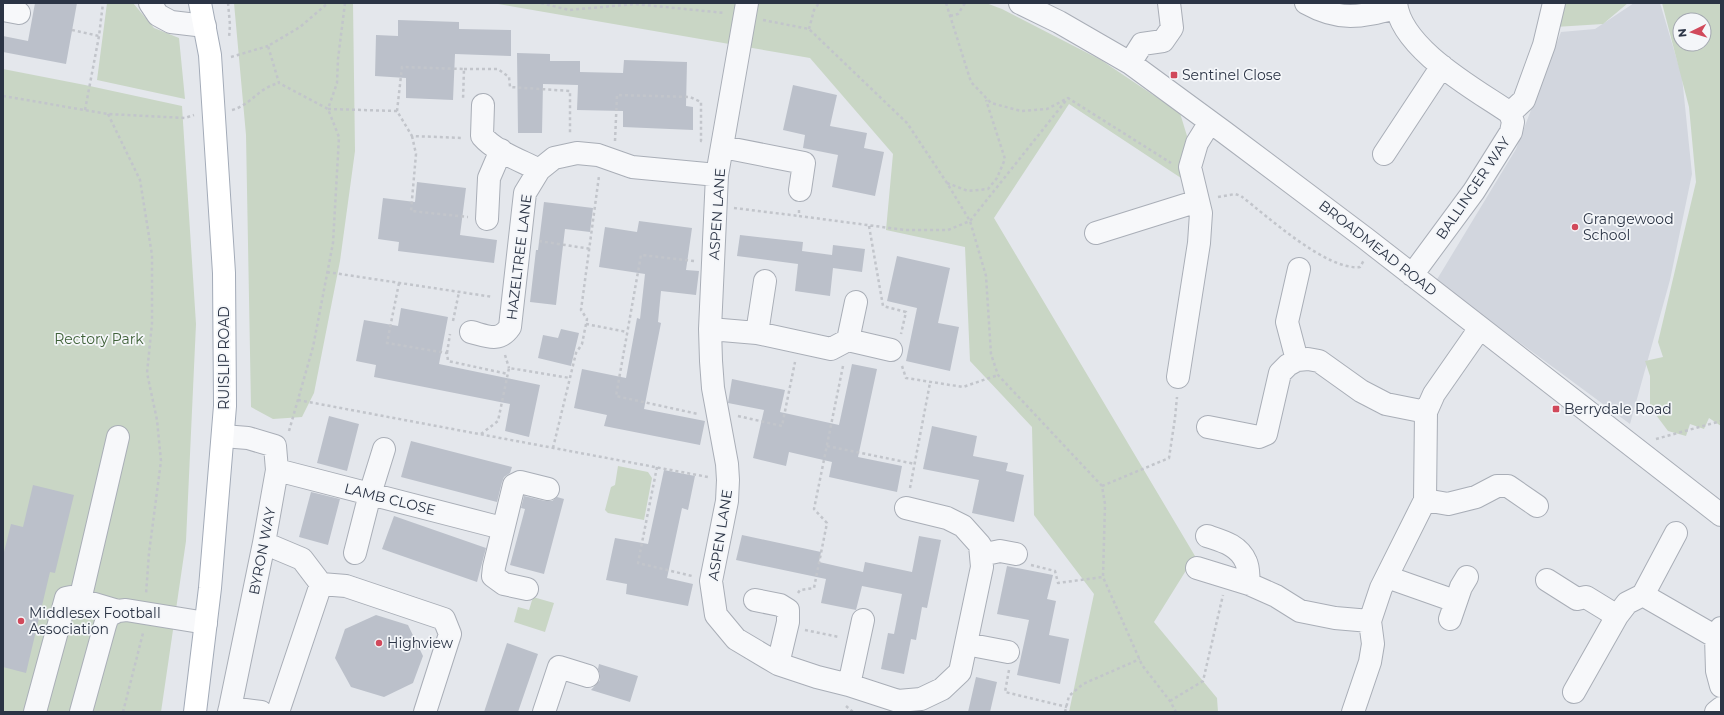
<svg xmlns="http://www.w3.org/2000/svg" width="1724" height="715" font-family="Montserrat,sans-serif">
<rect width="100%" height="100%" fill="#e4e7ec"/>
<path fill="#d2d6de" d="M 1634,3 L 1660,3 L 1682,77 L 1692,174 L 1670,280 L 1630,424 L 1436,281 L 1516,149 L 1561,32 L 1595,29 Z"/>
<path fill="#c9d6c5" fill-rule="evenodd" d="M 107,3 L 133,3 L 154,28 L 179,38 L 185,99 L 97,80 Z
M 234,3 L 353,3 L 355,151 L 340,261 L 314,393 L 302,417 L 273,419 L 251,407 L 246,135 Z
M 492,3 L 986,3 L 1002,9 L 1101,60 L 1180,113 L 1187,136 L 1181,178 L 1069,104 L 994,218 L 1195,556 L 1154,622 L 1217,698 L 1218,712 L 1069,712 L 1094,594 L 1034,515 L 1032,427 L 970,361 L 965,247 L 886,230 L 893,154 L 810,58 Z
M 1557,3 L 1628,3 L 1603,24 L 1555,27 Z
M 1662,3 L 1721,3 L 1721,426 L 1709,418 L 1704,429 L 1690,424 L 1686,436 L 1668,431 L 1650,407 L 1650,376 L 1645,361 L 1663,357 L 1658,342 L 1696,182 L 1689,107 ZM 1680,20 L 1704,20 L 1704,44 L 1680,44 Z
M 3,69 L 85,85 L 182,106 L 196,324 L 186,541 L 161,712 L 3,712 Z
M 618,466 L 648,472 L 652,478 L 644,520 L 608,513 L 605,510 L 611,487 L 615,485 Z
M 533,597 L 554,603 L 545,632 L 514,622 L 518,607 L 529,610 Z"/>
<path fill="#bbc0ca" d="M 35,3 L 77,3 L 66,64 L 3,52 L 3,36 L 28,41 Z
M 398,20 L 459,22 L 459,29 L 511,30 L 511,56 L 455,54 L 453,100 L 406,98 L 406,78 L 375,76 L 376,35 L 398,36 Z
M 517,53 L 550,54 L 550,61 L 580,61 L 580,72 L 623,73 L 624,60 L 687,62 L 686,106 L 693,107 L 693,130 L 623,127 L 623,111 L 577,110 L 578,85 L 543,84 L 542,133 L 518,133 Z
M 793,85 L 837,95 L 830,126 L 867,133 L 864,148 L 884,152 L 875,196 L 832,187 L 838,155 L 803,148 L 805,135 L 783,130 Z
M 417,182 L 466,188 L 460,235 L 497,240 L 494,263 L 398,251 L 399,242 L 378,239 L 383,198 L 415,202 Z
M 544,202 L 593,208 L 590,232 L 565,229 L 556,305 L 530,302 L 536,250 L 538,250 Z
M 639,221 L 692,228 L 686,270 L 699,271 L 696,295 L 661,291 L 658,322 L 661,323 L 644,409 L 705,421 L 700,445 L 604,426 L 607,415 L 574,408 L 582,369 L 626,378 L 637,318 L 640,319 L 645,274 L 599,267 L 605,227 L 637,232 Z
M 740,235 L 803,242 L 802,251 L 832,255 L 833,245 L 865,249 L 862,272 L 833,268 L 830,296 L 795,291 L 798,264 L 737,256 Z
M 897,256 L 950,268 L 938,323 L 959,327 L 950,371 L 906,361 L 917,308 L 887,301 Z
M 401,308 L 448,317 L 439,364 L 540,385 L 529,437 L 505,431 L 510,404 L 374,377 L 376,365 L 356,361 L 364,320 L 398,326 Z
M 561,329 L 579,333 L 571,366 L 538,358 L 543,335 L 558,338 Z
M 852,364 L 877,369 L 858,457 L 902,466 L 897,492 L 829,477 L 832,462 L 789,452 L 786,466 L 753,458 L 764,410 L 728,403 L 732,379 L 785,390 L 780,412 L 839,425 Z
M 329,416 L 359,424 L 347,471 L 317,463 Z
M 932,426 L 977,436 L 973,456 L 1008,463 L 1006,471 L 1024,475 L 1014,522 L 972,513 L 979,480 L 923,469 Z
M 411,441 L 512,467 L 510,473 L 504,477 L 502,482 L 497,502 L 401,477 Z
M 664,470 L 695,476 L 688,510 L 682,508 L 667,578 L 693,584 L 688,606 L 626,594 L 627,584 L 606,580 L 615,538 L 648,544 Z
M 33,485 L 74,495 L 55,573 L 50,572 L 26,673 L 3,667 L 3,556 L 11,524 L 23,527 Z
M 311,492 L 340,499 L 328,545 L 299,537 Z
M 524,496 L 545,501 L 552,501 L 557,497 L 564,499 L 544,574 L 510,565 L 525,509 L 521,508 Z
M 394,516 L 486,548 L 477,582 L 382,549 Z
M 742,535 L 821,552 L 819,562 L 863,572 L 865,562 L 912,572 L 919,536 L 941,540 L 927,608 L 922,607 L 916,640 L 911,639 L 904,674 L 881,669 L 888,633 L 894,634 L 902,594 L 862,586 L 856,610 L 821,603 L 826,579 L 736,560 Z
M 1007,566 L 1053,575 L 1047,599 L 1056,601 L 1049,635 L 1069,639 L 1060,684 L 1017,675 L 1029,620 L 997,614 Z
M 376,615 L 408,625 L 423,656 L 413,683 L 384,697 L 351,687 L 335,658 L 345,629 Z
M 507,643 L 538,654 L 518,712 L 484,712 Z
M 599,664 L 638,676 L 630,702 L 591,690 L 600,680 L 600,674 L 598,669 Z
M 976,677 L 997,682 L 990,712 L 968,712 Z"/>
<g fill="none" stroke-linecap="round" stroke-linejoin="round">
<defs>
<path id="minor" d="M 150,3 L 158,15 L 171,22 L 205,26
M 747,3 L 717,175 L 710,329 L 711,361 L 713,388 L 727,464 L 728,480 L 727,501 L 711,581 L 716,615 L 736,639 L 778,664 L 817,677 L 849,685 L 898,701 L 921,699 L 942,689 L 960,672 L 982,567 L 980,545 L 963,526 L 947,518 L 906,508
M 1020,3 L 1059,22 L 1130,63 L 1224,132 L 1365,238 L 1721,515
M 1306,3 C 1340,22 1360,17 1396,8
M 1396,3 C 1401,49 1475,89 1510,113 L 1513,122 L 1511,132 L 1474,191 L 1412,275
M 3,10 L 19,13
M 1130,63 L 1142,44 L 1163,41 L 1172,28 L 1169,3
M 483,105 L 482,136 C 496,152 520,160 539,170
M 1510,113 L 1524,100 L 1544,45 L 1554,3
M 723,147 L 804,163 L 800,190
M 1384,154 L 1442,66
M 487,219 L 489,178 L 501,150
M 1096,233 L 1198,201
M 710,329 L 757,333 L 831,349 L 848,340 L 891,350
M 471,332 C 487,336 499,343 510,327 L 525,193 L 539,170 L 554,158 L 577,153 L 598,155 L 632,167 L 717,175
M 757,333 L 765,281
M 848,340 L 856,302
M 1297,360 L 1287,322 L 1299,269
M 1178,377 L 1199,243 L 1201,213 L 1190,167 L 1197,143 L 1210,122
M 1208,427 L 1259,437 L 1266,434 L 1280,373 L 1288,365 L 1297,360 L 1308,359 L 1319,361 L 1361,391 L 1386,404 L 1426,412
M 223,436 L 248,438 L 275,446 L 277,470 L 264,543 L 230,708
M 277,470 L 502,528
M 1425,500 L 1448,504 L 1476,497 L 1497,486 L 1508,486 L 1537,506
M 1207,536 C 1222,541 1239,545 1246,562 C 1249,568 1248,577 1249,584
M 264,543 L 302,559 L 321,584
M 355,553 L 370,494 L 384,449
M 981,555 L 1000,551 L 1016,554
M 1197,568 L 1249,584 L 1276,596 L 1300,611 L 1335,618 L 1370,621
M 1387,577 L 1455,601
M 1547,580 L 1577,599 L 1586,597 L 1617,616 L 1627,603 L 1643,595 L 1676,533
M 527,589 L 504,584 L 493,576 L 494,567 L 514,485 L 520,482 L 548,489
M 1643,595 L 1716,637
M 80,600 L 118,437
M 755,600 L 780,605 L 788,610 L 788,622 L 778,664
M 1450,619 L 1461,587 L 1467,577
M 1721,628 L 1716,637 L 1717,671 L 1721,686
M 966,644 L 1008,652
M 849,685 L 863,620
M 1574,692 L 1617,616
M 35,712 L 66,598 L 71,597 L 118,611 L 126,610 L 206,623
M 81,712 L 105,625 L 108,616 L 118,611
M 229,712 L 230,708 L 261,712
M 278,712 L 321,584 L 346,586 L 444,619 L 450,634 L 425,712
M 544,712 L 559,667 L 588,676
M 1353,712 L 1370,662 L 1373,644 L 1370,621 L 1381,588 L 1425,500 L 1426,412 L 1434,394 L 1480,328
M 1716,712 L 1721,708"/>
<path id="major" d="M 195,712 L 210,588 L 225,406 L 224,273 L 210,55 L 200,3"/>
</defs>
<use href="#minor" stroke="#a9aeb7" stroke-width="24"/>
<use href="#major" stroke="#a3abb8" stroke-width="24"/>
<path stroke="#c2c5cb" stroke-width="2.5" stroke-dasharray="3 3" stroke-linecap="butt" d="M 228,3 L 230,25 L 229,38
M 345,3 L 338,59 L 337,83 L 328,109 L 397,111 L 412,136 L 463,138
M 541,3 L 569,10 L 635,4 L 725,13
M 946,3 L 971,82 L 991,103 L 1021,111 L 1047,109 L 1068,98 L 1171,163
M 950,16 L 958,14 L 965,3
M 763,20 L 809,29 L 907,123 L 947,183 L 970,221 L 986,276 L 991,354 L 998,375 L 1102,486 L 1105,504 L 1103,577 L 1142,665 L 1170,701 L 1176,712
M 809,29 L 814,10 L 819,3
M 72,30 L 99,36
M 231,57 L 268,46
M 464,69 L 498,69 L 509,77 L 510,87 L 570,91 L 570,134
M 3,96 L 108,114 L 185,118 L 194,115
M 85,110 L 99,36 L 103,3
M 232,110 C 251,105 258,88 279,83
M 397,111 L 402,67 L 464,69 L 463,100
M 108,114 L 140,180 L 152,255 L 152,323 L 147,373 L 157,420 L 161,461 L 149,553 L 146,594
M 412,136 L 416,154 L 411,211 L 468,217
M 615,141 L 617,95 L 690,97 L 701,102 L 701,141 L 703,141
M 947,183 L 968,191 L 988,189 L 997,178 L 1005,159 L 986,100
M 1218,197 L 1235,194 L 1241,196 C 1267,216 1327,271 1360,267 L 1364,260
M 734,208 L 799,216
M 799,210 L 799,216 L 905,230 L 948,230 L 970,221 L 1068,98
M 869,226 L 883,306 L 906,312 L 901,334
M 539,241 L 591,249
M 694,261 L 641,255 L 616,396 L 698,414
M 327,272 L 493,297
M 399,283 L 387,343 L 447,353 L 448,361 L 508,374
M 453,321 L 459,292
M 586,324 L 627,332
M 447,353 L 450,334
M 505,355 L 509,368
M 902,366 L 906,378 L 963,387 L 998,375
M 298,400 L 708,477
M 738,416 L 782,426 L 795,362
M 289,431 L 313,347 L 333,243 L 339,137 L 328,109 L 279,83 L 268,46 L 300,27 L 328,3
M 481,434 L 498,421 L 509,368 L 570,378
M 1656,439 L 1721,421
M 827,446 L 915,464
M 553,448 L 576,353 L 582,344 L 587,319 L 581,310 L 599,176
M 657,467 L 638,563 L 692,576
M 1102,486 L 1169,458 L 1175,418 L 1177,397
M 910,488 L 930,383
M 1031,565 L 1055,571 L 1058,583 L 1103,577
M 798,593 L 800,590 L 814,588 L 827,523 L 814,509 L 843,366
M 805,630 L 839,637
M 1009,670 L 1005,692 L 1067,707
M 1170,701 L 1203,681 L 1223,595
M 846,706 L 853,712
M 123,712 L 143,633
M 1065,712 L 1069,696 L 1083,684 L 1140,659"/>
<use href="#minor" stroke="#f7f8fa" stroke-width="22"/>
<use href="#major" stroke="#fff" stroke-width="22"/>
</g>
<g fill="#d1495b" stroke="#f4f6f9" stroke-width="1.5">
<rect x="1170" y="71" width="8" height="8" rx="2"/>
<circle cx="1575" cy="227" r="4"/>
<rect x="1552" y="405" width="8" height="8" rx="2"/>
<circle cx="21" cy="621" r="4"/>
<circle cx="379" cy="643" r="4"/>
</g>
<g text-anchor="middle" stroke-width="3.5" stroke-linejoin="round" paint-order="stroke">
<g font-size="14" fill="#2b3445" stroke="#f4f6f9" text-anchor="start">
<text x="1182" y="80">Sentinel Close</text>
<text x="1583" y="224">Grangewood<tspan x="1583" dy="16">School</tspan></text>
<text x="1564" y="414">Berrydale Road</text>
<text x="29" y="618">Middlesex Football<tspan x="29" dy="16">Association</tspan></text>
<text x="387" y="648">Highview</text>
</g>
<g font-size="14" fill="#2b3445" stroke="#f4f6f9">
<text transform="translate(1473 188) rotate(-56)" y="5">BALLINGER WAY</text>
<text transform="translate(717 214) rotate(-86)" y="5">ASPEN LANE</text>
<text transform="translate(1378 248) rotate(38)" y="5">BROADMEAD ROAD</text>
<text transform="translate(519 257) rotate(-83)" y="5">HAZELTREE LANE</text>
<text transform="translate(224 358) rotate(-90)" y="5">RUISLIP ROAD</text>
<text transform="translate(390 499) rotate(14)" y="5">LAMB CLOSE</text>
<text transform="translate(720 535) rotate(-81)" y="5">ASPEN LANE</text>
<text transform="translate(262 551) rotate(-79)" y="5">BYRON WAY</text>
</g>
<g font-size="14" fill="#3f6138" stroke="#f4f6f9">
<text x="99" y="344">Rectory Park</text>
</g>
</g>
<rect width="1724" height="715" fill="none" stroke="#2b3445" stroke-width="8"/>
<g transform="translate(1692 32) rotate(265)"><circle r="19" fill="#f4f6f9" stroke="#a4a8b1"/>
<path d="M0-3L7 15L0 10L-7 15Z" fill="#d1495b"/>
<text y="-6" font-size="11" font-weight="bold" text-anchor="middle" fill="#2b3445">N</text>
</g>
</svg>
